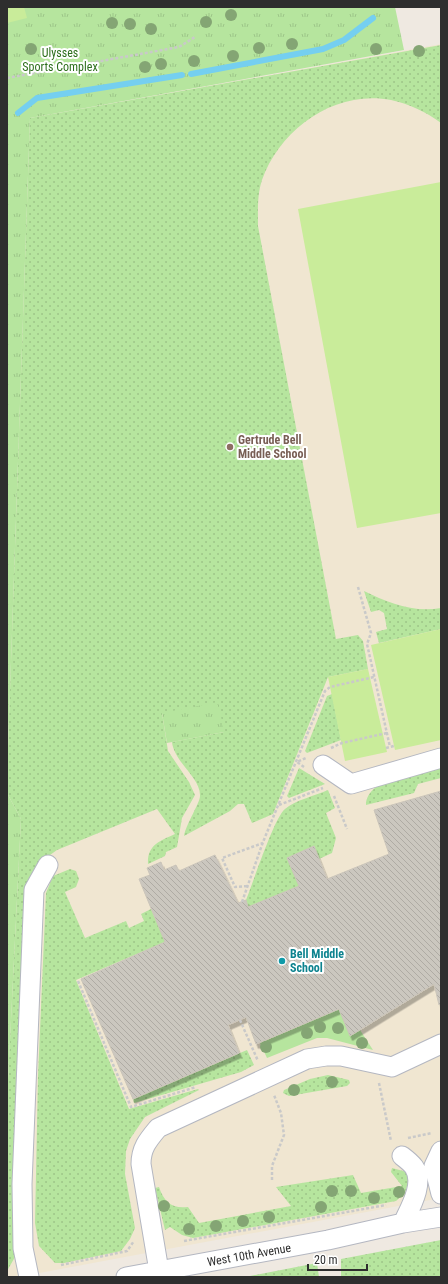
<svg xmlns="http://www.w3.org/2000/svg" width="448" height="1284" font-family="'Roboto Condensed',sans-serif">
<defs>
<pattern id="grass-dots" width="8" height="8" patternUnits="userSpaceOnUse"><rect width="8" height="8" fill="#b6e59e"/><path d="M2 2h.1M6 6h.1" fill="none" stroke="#9dc588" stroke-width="1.8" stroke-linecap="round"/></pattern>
<pattern id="park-tufts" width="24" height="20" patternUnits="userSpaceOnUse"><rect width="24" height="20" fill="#b6e59e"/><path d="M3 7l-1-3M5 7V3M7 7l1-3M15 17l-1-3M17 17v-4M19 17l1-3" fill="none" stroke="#9dc588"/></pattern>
<pattern id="building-back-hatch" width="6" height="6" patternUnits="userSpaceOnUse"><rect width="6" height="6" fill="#cbc7bf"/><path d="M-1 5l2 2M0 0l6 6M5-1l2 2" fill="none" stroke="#afaba4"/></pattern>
<filter id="shadow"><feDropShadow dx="2.5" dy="4.5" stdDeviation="0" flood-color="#0004"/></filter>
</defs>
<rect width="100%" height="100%" fill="#efe9e1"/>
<path fill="#f0e6d1" d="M 441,44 L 441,1198 L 18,1277 L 7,1277 L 7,1100 L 21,819 L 7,793 L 7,776 L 30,118 Z"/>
<path fill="url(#grass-dots)" d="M 441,45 L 441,123 C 426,112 410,104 391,100 C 335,89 280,129 262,180 C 257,195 258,211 258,226 L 336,639 L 358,635 L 363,641 L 368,669 L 328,677 L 273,814 L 252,823 L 244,804 L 238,804 L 230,811 L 184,836 C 186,824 200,803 200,796 C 201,778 174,762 172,742 L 224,732 L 162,713 L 168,751 L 189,782 L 195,795 L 182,818 L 177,847 L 166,852 L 165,856 L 148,864 C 147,845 160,841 175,834 L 157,809 L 57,850 L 36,865 L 38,867 L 15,1257 L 7,1271 L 7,1100 L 21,819 L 7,793 L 7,776 L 30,118 Z
M 364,591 C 388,603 414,613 441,608 L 441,629 L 379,643 L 376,632 L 387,629 L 384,613 L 379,610 L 371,612 Z
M 332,694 L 341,740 L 307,753 L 305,751 L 327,696 Z
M 441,767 L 441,778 L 418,784 L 414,793 L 366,805 C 367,777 419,773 441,767 Z
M 299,768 L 325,784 L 289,798 L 287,796 Z
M 328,790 L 335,808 L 326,813 L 336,838 L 332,853 L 319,859 L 314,846 L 287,858 L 299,886 L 248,907 L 246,900 C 253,883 274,818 285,809 C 296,800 314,796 328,790 Z
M 70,869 L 76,871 L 79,879 L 76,887 L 65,892 L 85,938 L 126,921 L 129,928 L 144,921 L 141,914 L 151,909 L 165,942 L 76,980 L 129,1109 L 198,1089 L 199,1090 L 145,1117 L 130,1139 L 126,1151 L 125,1174 L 135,1228 L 130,1239 L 121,1251 L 64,1263 L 55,1263 L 39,1246 L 35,1223 L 38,1076 L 46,893 L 53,876 Z
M 247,1050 L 254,1065 L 241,1072 L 134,1103 L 133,1099 Z
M 328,1075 L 349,1080 L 350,1083 L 347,1086 L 289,1096 L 283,1093 L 284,1090 L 310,1079 Z
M 392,1168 L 407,1172 L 412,1186 L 407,1186 L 405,1193 L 396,1201 L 193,1238 L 182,1235 L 170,1227 L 165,1230 L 155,1188 L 159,1187 C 164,1202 172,1209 188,1207 L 199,1223 L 291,1206 L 276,1187 L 353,1175 L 361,1193 L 402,1186 L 391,1172 Z
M 441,1240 L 441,1277 L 341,1277 L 341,1259 Z
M 317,1263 L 319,1277 L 245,1277 Z"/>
<path fill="url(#park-tufts)" d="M 7,7 L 395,7 L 404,50 L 30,118 L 7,776 Z
M 218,702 L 224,732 L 167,743 L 162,713 Z
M 7,793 L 21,819 L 7,1100 Z"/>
<path fill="#b6e59e" d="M 339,1009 L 350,1036 L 360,1030 L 373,1050 L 327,1038 L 317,1038 L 267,1058 L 260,1043 Z"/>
<path fill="#c9ec9a" d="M 7,7 L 24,7 L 27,18 L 7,23 Z
M 441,182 L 441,513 L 357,528 L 298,209 Z
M 441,629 L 441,740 L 395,750 L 371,645 Z
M 368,669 L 387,752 L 345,761 L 328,677 Z"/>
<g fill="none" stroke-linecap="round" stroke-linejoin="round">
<path stroke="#75cff0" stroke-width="6" d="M 191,74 L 323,49 L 344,40 L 373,18
M 18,113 L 37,98 L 182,75"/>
</g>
<path fill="url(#building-back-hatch)" stroke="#cbc5ba" filter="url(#shadow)" d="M 441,791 L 441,1003 L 439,1005 L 434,984 L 350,1036 L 339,1009 L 256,1044 L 246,1017 L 228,1025 L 239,1053 L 133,1099 L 81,979 L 165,942 L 139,879 L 150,875 L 147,868 L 161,862 L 164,870 L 176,865 L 179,871 L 215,855 L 238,903 L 246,900 L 248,907 L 299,886 L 287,858 L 314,846 L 327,879 L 389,854 L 374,810 Z"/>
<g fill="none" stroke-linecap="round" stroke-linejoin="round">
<defs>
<path id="minor" d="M 323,765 L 351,784 L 441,758
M 441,1151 L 434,1166 L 441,1194
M 402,1156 C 406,1159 411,1163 414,1167 C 425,1183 410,1208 403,1223
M 29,1277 L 23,1248 L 22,1184 L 34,890 L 48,865
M 126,1277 L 328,1240 L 403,1223 L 441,1217
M 160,1277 L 141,1164 C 141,1148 148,1140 158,1128 L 307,1059 L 326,1056 L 341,1056 L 392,1067 L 441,1044"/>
</defs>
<use href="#minor" stroke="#b4b7c1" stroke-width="21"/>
<path stroke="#c9c9c9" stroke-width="2.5" stroke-dasharray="3 2" stroke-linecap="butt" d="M 7,78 L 179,47 L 195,37
M 358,587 L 371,633 L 367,644 L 390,747
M 331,748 L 342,743 L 387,733
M 386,748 L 394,746
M 304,767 L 297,762 L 306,758
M 334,796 L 347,829
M 279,805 L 323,788
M 247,886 L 235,887 L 222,858 L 263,843
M 242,902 L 263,842 L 325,691 L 330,687 L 374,677
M 78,981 L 131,1107 L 196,1087
M 240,1020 L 258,1061
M 379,1083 L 391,1141
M 408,1138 L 432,1133
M 272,1180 L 272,1166 L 284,1135 L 281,1113 L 274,1095
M 184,1241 L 386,1205
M 61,1265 L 127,1251 L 134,1241"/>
<use href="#minor" stroke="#fff" stroke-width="19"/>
</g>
<g fill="#84a574">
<circle cx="231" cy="15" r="6"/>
<circle cx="206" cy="22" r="6"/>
<circle cx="112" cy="23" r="6"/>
<circle cx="130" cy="24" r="6"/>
<circle cx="151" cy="29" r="6"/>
<circle cx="292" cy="44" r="6"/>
<circle cx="259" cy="48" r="6"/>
<circle cx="31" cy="49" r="6"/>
<circle cx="376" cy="49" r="6"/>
<circle cx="419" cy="51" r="6"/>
<circle cx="233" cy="56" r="6"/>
<circle cx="194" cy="61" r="6"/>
<circle cx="161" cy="64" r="6"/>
<circle cx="145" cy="67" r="6"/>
<circle cx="320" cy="1027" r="6"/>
<circle cx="338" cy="1028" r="6"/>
<circle cx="307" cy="1033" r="6"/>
<circle cx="362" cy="1043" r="6"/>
<circle cx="266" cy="1047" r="6"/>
<circle cx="332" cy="1082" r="6"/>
<circle cx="294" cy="1090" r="6"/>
<circle cx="332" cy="1191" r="6"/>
<circle cx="351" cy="1191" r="6"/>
<circle cx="399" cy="1192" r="6"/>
<circle cx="374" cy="1198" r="6"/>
<circle cx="164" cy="1206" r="6"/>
<circle cx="321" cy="1207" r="6"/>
<circle cx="269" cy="1217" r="6"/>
<circle cx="243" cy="1221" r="6"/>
<circle cx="216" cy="1226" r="6"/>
<circle cx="189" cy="1229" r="6"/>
</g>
<circle fill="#8d6e63" stroke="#fff" stroke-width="1.5" cx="230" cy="447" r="4"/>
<circle fill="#0f9aa8" stroke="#fff" stroke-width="1.5" cx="282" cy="961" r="4"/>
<g text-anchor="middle" stroke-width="4" stroke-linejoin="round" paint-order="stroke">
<g font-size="12" fill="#2c6e1b" stroke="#fff">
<text x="60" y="57">Ulysses<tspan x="60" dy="14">Sports Complex</tspan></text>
</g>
<g font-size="12" font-weight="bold" fill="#785e54" stroke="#fff" text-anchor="start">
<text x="238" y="444">Gertrude Bell<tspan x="238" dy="14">Middle School</tspan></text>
</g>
<g font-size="12" font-weight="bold" fill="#0d838f" stroke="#fff" text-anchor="start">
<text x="290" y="958">Bell Middle<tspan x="290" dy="14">School</tspan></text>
</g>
<g font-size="12" fill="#2e2e2e" stroke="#fff">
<text transform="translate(249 1255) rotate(-10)" y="4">West 10th Avenue</text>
</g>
</g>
<rect width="448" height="1284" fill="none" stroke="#2e2e2e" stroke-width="16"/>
<path d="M308 1264v6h59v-6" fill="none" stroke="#2e2e2e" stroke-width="2"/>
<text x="314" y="1264" font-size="12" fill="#2e2e2e" stroke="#ffffff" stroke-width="3" paint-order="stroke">20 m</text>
</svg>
